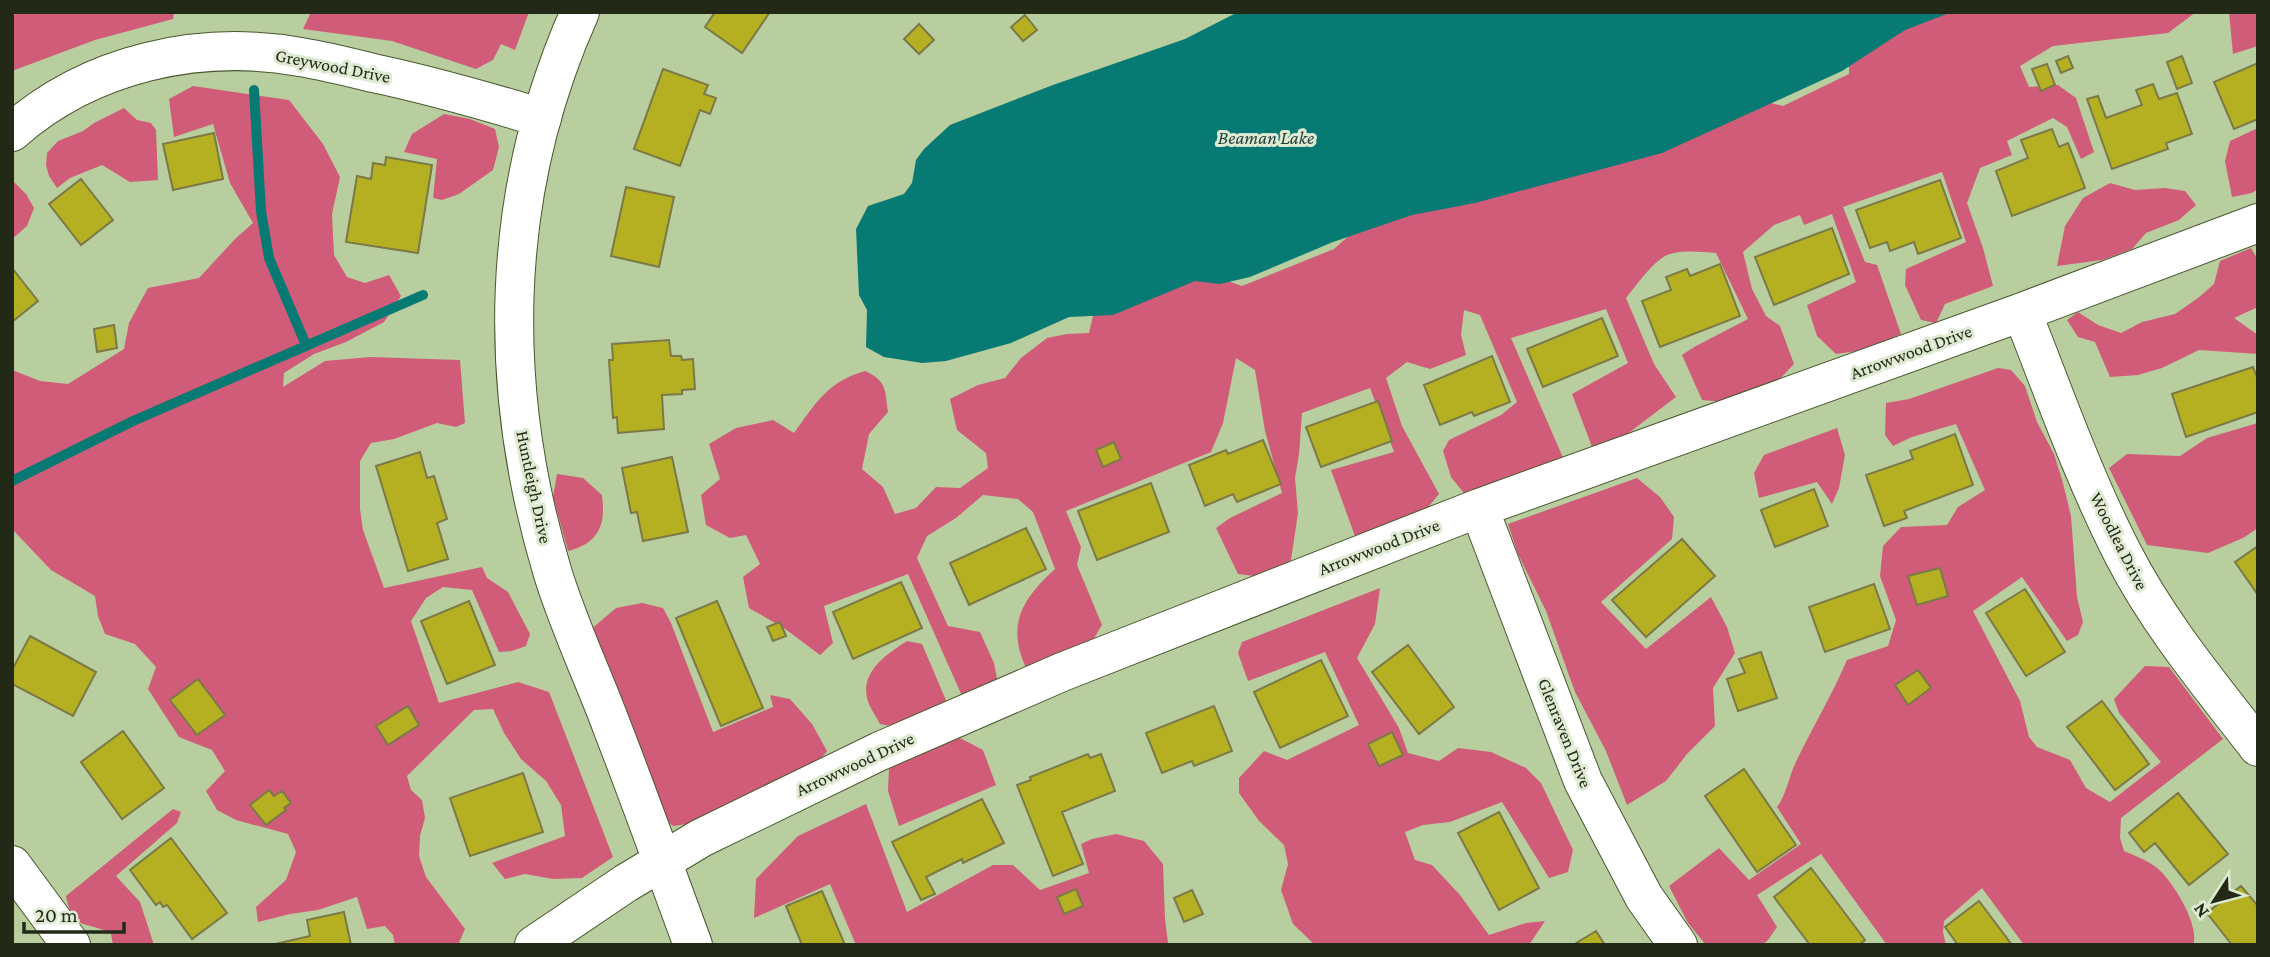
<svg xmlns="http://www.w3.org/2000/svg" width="2270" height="957" font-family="'Crimson Pro',serif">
<rect width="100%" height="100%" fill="#b9ce9e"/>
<path fill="#d15c79" d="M 19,12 L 174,12 L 173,19 L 95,40 L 12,71 L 12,16 Z
M 311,12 L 529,12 L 515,50 L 501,44 L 493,60 L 476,69 L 392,41 L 303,29 Z
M 1934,12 L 2196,12 L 2168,33 L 2053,46 L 2020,66 L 2029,87 L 2058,85 L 2076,98 L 2094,152 L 2081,159 L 2067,127 L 2053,118 L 2007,141 L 2012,155 L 1980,168 L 1967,203 L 1983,248 L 1993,286 L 1945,304 L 1936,323 L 1921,320 L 1905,285 L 1906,269 L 1966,242 L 1942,172 L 1843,207 L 1865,262 L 1877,265 L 1901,334 L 1865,350 L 1836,354 L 1817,336 L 1807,305 L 1856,282 L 1832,214 L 1804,225 L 1800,215 L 1774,225 L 1743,252 L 1752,289 L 1766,316 L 1780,326 L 1794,364 L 1774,385 L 1724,402 L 1702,400 L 1682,355 L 1694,347 L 1748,319 L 1716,253 C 1701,252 1684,250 1670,254 C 1655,258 1636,286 1626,298 L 1654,364 L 1676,397 L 1622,438 L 1594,452 L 1572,394 L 1628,363 L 1606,309 L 1511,338 L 1564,460 L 1471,502 L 1451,477 L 1443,451 L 1449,440 L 1501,415 L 1517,402 L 1480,315 L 1464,310 L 1461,335 L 1466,355 L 1430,369 L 1407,362 L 1386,378 L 1402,426 L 1439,494 L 1425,511 L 1356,539 L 1331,470 L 1394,452 L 1370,388 L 1302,413 L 1299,454 L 1295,478 L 1298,513 L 1291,560 L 1261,577 L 1238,574 L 1216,528 L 1230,518 L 1282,493 L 1265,431 L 1255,370 L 1236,358 L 1223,423 L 1211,452 L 1066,511 L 1081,547 L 1077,565 L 1102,625 L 1085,653 L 1027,670 C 1006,626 1021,600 1055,569 L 1033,512 L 1018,499 L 983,495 L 956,518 L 927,536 L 917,558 L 948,626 L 980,632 L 994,663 L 999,689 L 966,705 L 908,574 L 824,606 L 833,643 L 820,655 L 784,628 L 749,608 L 743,577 L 760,564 L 746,535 L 730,538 L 706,525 L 701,495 L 720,479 L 709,444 L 736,428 L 773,420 L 794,433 C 816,403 827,382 865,371 C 887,381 885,390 888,412 L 869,434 L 862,469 L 883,487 L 895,514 L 916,508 L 936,487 L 960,488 L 988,468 L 986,453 L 957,430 L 950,399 L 978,385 L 1005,378 L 1021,358 L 1047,338 L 1067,334 L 1089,333 L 1095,307 L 1208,274 L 1242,286 L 1334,249 L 1373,214 L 1750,98 L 1783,106 L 1849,74 L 1849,50 Z
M 2229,12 L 2258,12 L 2258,46 L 2233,54 Z
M 193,86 L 289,100 L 323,144 L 340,177 L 332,214 L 334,255 L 347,277 L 365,283 L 389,275 L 401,296 L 384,322 L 346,342 L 314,354 L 284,373 L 283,387 L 325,361 L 370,357 L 460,360 L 465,423 L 456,427 L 437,423 L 394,439 L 371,443 L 360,461 L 360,509 L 363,530 L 384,588 L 482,567 L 487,578 L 508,592 L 530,634 L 526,646 L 512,651 L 499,652 L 472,590 L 443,587 L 426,598 L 411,621 L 439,703 L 518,682 L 549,692 L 613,857 L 582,878 L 553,879 L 525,874 L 505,879 L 492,863 L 565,836 L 561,805 L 546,781 L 521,759 L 504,733 L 493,709 L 474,710 L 407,776 L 411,790 L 422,800 L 425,818 L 420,836 L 419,856 L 426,877 L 465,929 L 458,945 L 395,945 L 393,935 L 385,926 L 367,929 L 357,897 L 318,910 L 290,914 L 258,922 L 256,907 L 286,880 L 296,852 L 288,834 L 236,820 L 217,810 L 206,791 L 225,771 L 212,750 L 179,737 L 148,689 L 156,667 L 135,644 L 105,634 L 98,616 L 95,596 L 51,570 L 12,529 L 12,370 L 40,381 L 68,384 L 124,349 L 129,323 L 148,288 L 199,278 L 235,239 L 253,223 L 230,183 L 213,124 L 174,137 L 169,99 Z
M 124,108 L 137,120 L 151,123 L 156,130 L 158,180 L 130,182 L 102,165 L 70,178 L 57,188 L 49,176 L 46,165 L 47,153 L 58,141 L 83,131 L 94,123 Z
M 444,114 L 470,119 L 495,129 L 499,147 L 493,170 L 459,194 L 442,200 L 433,198 L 437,159 L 404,152 L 412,134 Z
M 2258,128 L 2258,189 L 2252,193 L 2232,197 L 2225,161 L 2230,141 Z
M 12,180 L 26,194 L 34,208 L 27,226 L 12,239 Z
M 2110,183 L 2135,190 L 2165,188 L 2185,191 L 2196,205 L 2179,220 L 2146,233 L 2132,249 L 2102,260 L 2057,266 L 2065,226 L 2083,198 Z
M 2251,248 L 2258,260 L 2258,307 L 2234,318 L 2258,335 L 2258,354 L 2199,350 L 2162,368 L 2138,375 L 2110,377 L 2095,342 L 2078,337 L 2067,320 L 2078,312 L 2098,325 L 2121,333 L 2142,322 L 2175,314 L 2198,298 L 2214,284 L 2220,261 Z
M 1998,368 L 2011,370 L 2025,386 L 2037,422 L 2054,454 L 2063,483 L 2071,516 L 2077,597 L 2083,622 L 2078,635 L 2067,641 L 2022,577 L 1973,611 L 2020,701 L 2029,737 L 2037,747 L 2070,760 L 2086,788 L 2110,802 L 2161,762 L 2119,713 L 2114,699 L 2145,666 L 2169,667 L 2223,739 L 2121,818 L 2120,838 L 2124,851 C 2133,855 2144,859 2153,865 C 2170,875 2201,926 2193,945 L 2024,945 L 1982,888 L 1944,921 L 1943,932 L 1946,945 L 1887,945 L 1821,854 L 1757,895 L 1777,927 L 1768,940 L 1762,945 L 1706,945 L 1688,923 L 1669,886 L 1719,848 L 1749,880 L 1801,844 L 1777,807 C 1787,794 1788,778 1796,762 C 1812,728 1832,695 1847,660 L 1888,646 L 1896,620 L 1880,576 L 1883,546 L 1901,527 L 1947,525 L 1958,507 L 1985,490 L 1956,424 L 1912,437 L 1893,446 L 1885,435 L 1886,403 L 1909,399 Z
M 2258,423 L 2258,528 L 2243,538 L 2208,553 L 2147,545 L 2109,468 L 2127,454 L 2180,456 L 2207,438 Z
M 1837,428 L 1845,455 L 1839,488 L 1832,504 L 1817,482 L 1759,498 L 1754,473 L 1764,455 Z
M 557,474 L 583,478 L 602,495 C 606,525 599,543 568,551 L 553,497 Z
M 1637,478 L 1660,497 L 1674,517 L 1672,539 L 1601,602 L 1646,649 L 1711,597 L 1727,627 L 1735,653 L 1713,688 L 1715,726 L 1687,754 L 1666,781 L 1627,805 L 1606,751 L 1575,692 L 1546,611 L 1518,554 L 1508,524 Z
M 1380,588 L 1375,624 L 1357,658 L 1399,728 L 1408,753 L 1439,761 L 1458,748 L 1491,752 L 1526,768 L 1541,783 L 1573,850 L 1568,872 L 1549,878 L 1502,802 L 1450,822 L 1423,825 L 1405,832 L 1415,860 L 1432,865 L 1460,895 L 1489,935 L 1526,923 L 1545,921 L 1529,945 L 1315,945 L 1293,924 L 1281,890 L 1288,864 L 1284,845 L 1259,821 L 1239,793 L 1239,778 L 1264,751 L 1287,760 L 1359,725 L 1325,652 L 1248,681 L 1238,653 L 1242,642 Z
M 642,603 L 663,608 L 671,623 L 713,732 L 773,707 L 770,695 L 790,699 L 812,724 L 827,751 L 814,768 L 710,821 L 673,826 L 655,811 L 589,631 L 616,608 Z
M 907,641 L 922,644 L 948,705 L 901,728 L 880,724 C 876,716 869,707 867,698 C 861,671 887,654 907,641 Z
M 954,735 L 983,750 L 996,785 L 899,826 L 888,791 L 889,768 Z
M 866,804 L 907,912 L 993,865 L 1013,865 L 1040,890 L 1089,873 L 1081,844 L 1092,839 L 1116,834 L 1144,841 L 1163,864 L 1165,919 L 1168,943 L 1166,945 L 856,945 L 830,884 L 754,918 L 756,879 L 798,836 Z
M 173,809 L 181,812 L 177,823 L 116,876 L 140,902 L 154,945 L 113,945 L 111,934 C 88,920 73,933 66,896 Z"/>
<path fill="#077a73" d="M 1238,12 L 1952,12 L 1905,30 L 1842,71 L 1662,153 L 1475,203 L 1412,215 L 1333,242 L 1250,277 L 1220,284 L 1195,281 L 1113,315 L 1069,317 L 1011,343 L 946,361 L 922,363 L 884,357 L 866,347 L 867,310 L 859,295 L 856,229 L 868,206 L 904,194 L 912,183 L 916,160 L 924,149 L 950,125 L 1053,85 L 1185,39 Z"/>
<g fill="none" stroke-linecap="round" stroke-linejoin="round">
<path stroke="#077a73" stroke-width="10" d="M 254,90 L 261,211 L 269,258 L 306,345
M 12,481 L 133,421 L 423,295"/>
</g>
<path fill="#b5b021" stroke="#7b7948" stroke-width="2" d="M 715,12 L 770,12 L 742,53 L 705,27 Z
M 1025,15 L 1037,30 L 1023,41 L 1011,27 Z
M 919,24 L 934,40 L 919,54 L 904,39 Z
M 2068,56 L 2073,68 L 2061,73 L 2056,61 Z
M 2182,56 L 2192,83 L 2177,89 L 2167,62 Z
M 2258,63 L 2258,119 L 2234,129 L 2214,82 Z
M 2047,64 L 2055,85 L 2041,91 L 2032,69 Z
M 663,69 L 708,85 L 704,94 L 716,98 L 710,114 L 700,110 L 680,166 L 634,149 Z
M 2153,84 L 2159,99 L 2177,93 L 2192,134 L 2166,143 L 2168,149 L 2112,169 L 2087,99 L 2098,96 L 2106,118 L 2142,105 L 2136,90 Z
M 2052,129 L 2059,147 L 2068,143 L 2085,188 L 2012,216 L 1996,171 L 2028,158 L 2021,140 Z
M 214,133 L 223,179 L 173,190 L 163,144 Z
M 386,157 L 432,165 L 418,253 L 346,242 L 357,176 L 371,179 L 373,163 L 385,165 Z
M 81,179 L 113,220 L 81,245 L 49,204 Z
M 1940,180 L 1961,238 L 1918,254 L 1914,242 L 1890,251 L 1887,242 L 1870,248 L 1856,210 Z
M 626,187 L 674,197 L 659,267 L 611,256 Z
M 1832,228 L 1849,274 L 1774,305 L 1755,257 Z
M 1720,264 L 1740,316 L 1660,347 L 1642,301 L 1671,290 L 1666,277 L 1687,269 L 1690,276 Z
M 12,268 L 38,301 L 12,322 Z
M 1602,318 L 1618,356 L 1543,387 L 1527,349 Z
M 114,325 L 117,348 L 97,352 L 94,329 Z
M 669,340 L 671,356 L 681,356 L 682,360 L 693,359 L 695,389 L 682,390 L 682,394 L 662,395 L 664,429 L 618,433 L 617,417 L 613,418 L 609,360 L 613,360 L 612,344 Z
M 1492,356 L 1510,402 L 1474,416 L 1472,412 L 1440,425 L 1424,385 Z
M 2253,367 L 2258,380 L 2258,412 L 2186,437 L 2172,394 Z
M 1378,401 L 1392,441 L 1321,467 L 1306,427 Z
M 1955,434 L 1973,485 L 1904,511 L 1907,518 L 1884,526 L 1866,475 L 1913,459 L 1910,451 Z
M 1263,440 L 1281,484 L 1237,502 L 1233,494 L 1205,506 L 1189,465 L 1226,450 L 1228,454 Z
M 1114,442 L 1121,459 L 1103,467 L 1096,450 Z
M 420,452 L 427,478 L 434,476 L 447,519 L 437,523 L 448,559 L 408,571 L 376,466 Z
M 672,457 L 688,532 L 643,541 L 637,512 L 631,513 L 622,468 Z
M 1151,483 L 1169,532 L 1097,560 L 1078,511 Z
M 1814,489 L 1828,526 L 1775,547 L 1761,510 Z
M 1026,528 L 1046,569 L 969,605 L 950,563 Z
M 1682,539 L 1715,576 L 1646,637 L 1612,600 Z
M 2258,546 L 2258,595 L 2235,562 Z
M 1940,568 L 1948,596 L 1917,605 L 1908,576 Z
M 901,582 L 922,628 L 853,659 L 833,612 Z
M 1874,584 L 1890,629 L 1825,652 L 1809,607 Z
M 2025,589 L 2065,652 L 2026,676 L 1986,613 Z
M 469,601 L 495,665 L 447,684 L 421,621 Z
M 717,601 L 763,708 L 721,726 L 676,618 Z
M 780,622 L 786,636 L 773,641 L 767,627 Z
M 30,636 L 96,672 L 73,716 L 12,684 L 12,670 Z
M 1408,645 L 1454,707 L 1419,734 L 1372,672 Z
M 1761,652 L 1777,698 L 1738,711 L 1727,679 L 1745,673 L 1739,659 Z
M 1321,660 L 1348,716 L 1280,748 L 1254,692 Z
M 1918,670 L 1931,688 L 1908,705 L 1895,685 Z
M 198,679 L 225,715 L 197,735 L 170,700 Z
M 2102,701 L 2149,764 L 2115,790 L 2067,727 Z
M 408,706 L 419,725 L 388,745 L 376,726 Z
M 1214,706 L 1232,751 L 1194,766 L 1192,761 L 1162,773 L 1146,733 Z
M 123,731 L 164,788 L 122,819 L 81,762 Z
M 1392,732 L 1403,755 L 1379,766 L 1368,744 Z
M 1088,754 L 1090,758 L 1101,754 L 1115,791 L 1062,812 L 1083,864 L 1053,876 L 1017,785 L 1031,780 L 1030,777 Z
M 1744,769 L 1796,845 L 1757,872 L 1705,796 Z
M 523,773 L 543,832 L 470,856 L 450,798 Z
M 269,790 L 274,796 L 282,791 L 291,803 L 284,808 L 286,810 L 266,825 L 250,805 Z
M 2178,793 L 2228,854 L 2189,885 L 2155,843 L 2144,852 L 2129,833 Z
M 982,799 L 1004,843 L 963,863 L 962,859 L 926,877 L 935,894 L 921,900 L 892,842 Z
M 1499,812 L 1539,888 L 1499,910 L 1458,833 Z
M 171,838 L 227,913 L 192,939 L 167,905 L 163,907 L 160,902 L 156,905 L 130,870 Z
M 1811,868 L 1865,940 L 1859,945 L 1810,945 L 1774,897 Z
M 2241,886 L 2258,906 L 2258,945 L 2232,945 L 2207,913 Z
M 1076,889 L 1083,906 L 1064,914 L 1057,897 Z
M 1192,890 L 1203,914 L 1184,922 L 1174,898 Z
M 822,891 L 845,945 L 802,945 L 786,906 Z
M 1979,901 L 2012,945 L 1958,945 L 1945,927 Z
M 344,912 L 351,945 L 271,945 L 310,936 L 307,920 Z
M 1596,931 L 1605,945 L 1573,945 Z"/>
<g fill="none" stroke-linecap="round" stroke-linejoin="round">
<defs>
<path id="street" d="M 12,132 C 90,63 199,39 300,57 C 325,61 349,67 373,73 C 430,85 486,101 542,118
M 2022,312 C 2054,393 2083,476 2123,554 C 2159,624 2210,685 2258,747
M 1479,508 L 1583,781 L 1644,897 L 1678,945
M 12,865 L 71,945
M 534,945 L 626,883 L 701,838 L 880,751 L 1062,672 L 1479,508 L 2022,312 L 2258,223"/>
<path id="secondary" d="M 580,12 C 499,193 496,386 553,574 C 569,626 593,676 612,727 C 640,799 666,872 693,945"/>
</defs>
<use href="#street" stroke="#47582d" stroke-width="40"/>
<use href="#secondary" stroke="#47582d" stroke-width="40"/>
<use href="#street" stroke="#fff" stroke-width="38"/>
<use href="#secondary" stroke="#fff" stroke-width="38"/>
</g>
<g text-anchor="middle" stroke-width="6" stroke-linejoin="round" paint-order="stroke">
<g font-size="18" fill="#222a17" stroke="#dfead2">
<text transform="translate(333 66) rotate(11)" y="6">Greywood Drive</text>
<text transform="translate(1911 352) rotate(-20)" y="6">Arrowwood Drive</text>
<text transform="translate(534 487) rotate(78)" y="6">Huntleigh Drive</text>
<text transform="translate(2119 541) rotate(63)" y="6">Woodlea Drive</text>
<text transform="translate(1379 547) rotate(-21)" y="6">Arrowwood Drive</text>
<text transform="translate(1565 733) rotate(68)" y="6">Glenraven Drive</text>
<text transform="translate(855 764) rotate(-25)" y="6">Arrowwood Drive</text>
</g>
<g font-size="19" font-style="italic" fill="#1f3d3a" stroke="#dfead2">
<text x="1266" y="144">Beaman Lake</text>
</g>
</g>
<rect width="2270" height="957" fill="none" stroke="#222a17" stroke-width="28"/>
<g transform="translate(2214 901) rotate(234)" stroke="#dfead2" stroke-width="5" paint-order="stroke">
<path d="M0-5L12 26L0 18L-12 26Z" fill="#222a17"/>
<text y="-10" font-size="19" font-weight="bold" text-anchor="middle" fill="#222a17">N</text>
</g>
<path d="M24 922v10h100v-10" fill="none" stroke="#222a17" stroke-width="3.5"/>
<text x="35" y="922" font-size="21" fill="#222a17" stroke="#dfead2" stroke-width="5" paint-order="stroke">20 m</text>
</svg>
